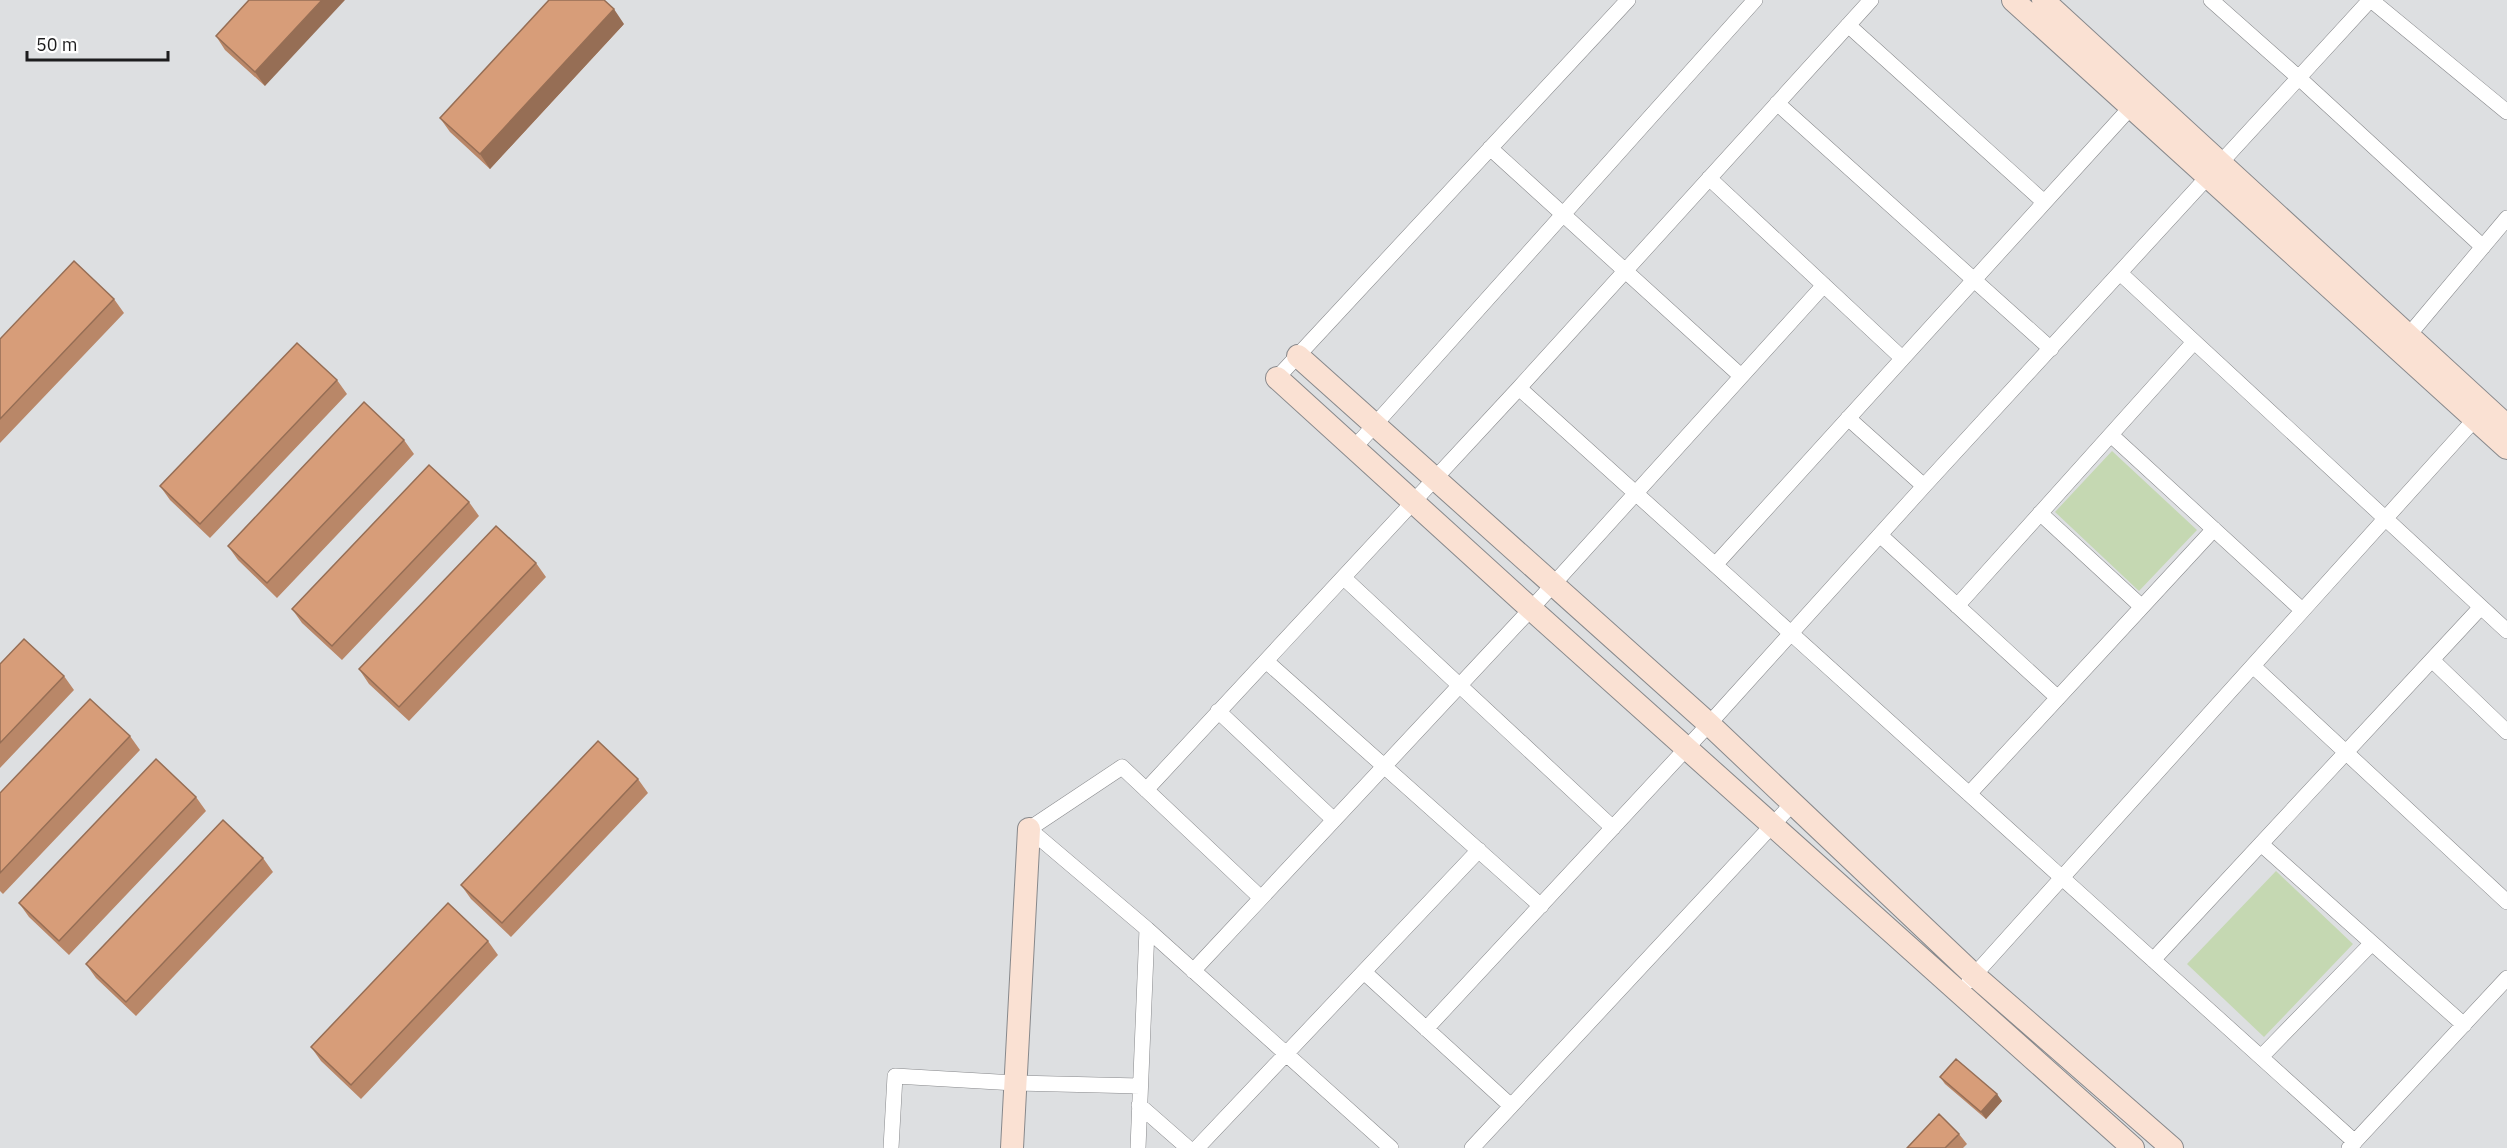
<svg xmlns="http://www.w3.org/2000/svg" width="2507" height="1148" font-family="'IBM Plex Sans',sans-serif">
<rect width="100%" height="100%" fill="#dddfe1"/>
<path fill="#c5d8b2" d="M 2112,451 L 2197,530 L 2139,591 L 2055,512 Z
M 2276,871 L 2353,944 L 2264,1037 L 2187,964 Z"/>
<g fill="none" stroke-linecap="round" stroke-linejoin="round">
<defs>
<path id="street" d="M 2211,0 L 2299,78 L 2483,247
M 2371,0 L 2507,112
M 1848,25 L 2044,202
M 1777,103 L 2051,349
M 1490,148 L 1741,376
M 1709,178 L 1902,358
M 2120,273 L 2507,631
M 2403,342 L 2507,218
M 1277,378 L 1628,0
M 1519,388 L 2355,1142
M 1848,418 L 1924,486
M 2111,435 L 2302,610
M 1354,448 L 1755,0
M 2040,513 L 2142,607
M 1881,536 L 2058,698
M 1715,565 L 2131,107
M 1344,578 L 1613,828
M 1957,606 L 2194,342
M 2432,660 L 2507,732
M 1266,661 L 1541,906
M 2253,666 L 2507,902
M 1218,711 L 1334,820
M 1146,790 L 1519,388 L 1871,0
M 1969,794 L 2214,529
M 2261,844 L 2464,1025
M 1261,898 L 1122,767 L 1029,829 L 1147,929 L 1391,1148
M 2153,960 L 2481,607
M 1193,971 L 1531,609 L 1824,285
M 1364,972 L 1511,1106
M 1969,981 L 2475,419
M 1426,1029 L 1709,724 L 1924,486 L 2370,0
M 2261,1057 L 2372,943
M 1139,1105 L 1188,1148
M 891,1148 L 895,1076 L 1015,1083 L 1140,1086
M 1138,1148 L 1147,929
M 1197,1148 L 1479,850
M 1472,1148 L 1793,803
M 2349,1148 L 2507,978"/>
<path id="secondary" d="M 2013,0 L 2507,448
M 2043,0 L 2507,426
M 1298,356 L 1709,724 L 1974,975 L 2172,1148
M 1277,378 L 1531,609 L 2133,1148
M 1012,1148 L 1029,829"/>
</defs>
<use href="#street" stroke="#87888b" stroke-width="16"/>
<use href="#secondary" stroke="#87888b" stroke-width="24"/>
<use href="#street" stroke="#fff" stroke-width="15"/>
<use href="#secondary" stroke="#fae1d3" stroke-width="22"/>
</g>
<path fill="#b98768" d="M 249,0 L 265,86 L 225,50 L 216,36 Z
M 624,24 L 490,169 L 450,132 L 440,118 Z
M 114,299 L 124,313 L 0,443 L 0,339 Z
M 337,380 L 347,394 L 210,538 L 170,500 L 160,486 Z
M 404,440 L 414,454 L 277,598 L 238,560 L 228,546 Z
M 469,502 L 479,516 L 342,660 L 302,623 L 292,609 Z
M 536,563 L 546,577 L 409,721 L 369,684 L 359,669 Z
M 0,664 L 64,676 L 74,690 L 0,768 Z
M 130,736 L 140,750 L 3,894 L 0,891 L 0,793 Z
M 638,779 L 648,793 L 511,937 L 471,899 L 461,885 Z
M 196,797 L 206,811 L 69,955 L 29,917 L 19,903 Z
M 263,858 L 273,872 L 136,1016 L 96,978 L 86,964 Z
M 488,941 L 498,955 L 361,1099 L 321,1061 L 311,1047 Z
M 1940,1077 L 2002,1101 L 1986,1119 L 1945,1084 Z
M 1959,1134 L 1967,1144 L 1963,1148 L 1907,1148 Z"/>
<path fill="#966e55" d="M 322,0 L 345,0 L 265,86 L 255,72 Z
M 614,9 L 624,24 L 490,169 L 480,154 Z
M 1997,1094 L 2002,1101 L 1986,1119 L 1981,1112 Z"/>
<path fill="#d79d79" stroke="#966e55" stroke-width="1.5" d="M 249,0 L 322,0 L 255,72 L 216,36 Z
M 549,0 L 604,0 L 614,9 L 480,154 L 440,118 Z
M 74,261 L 114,299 L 0,419 L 0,339 Z
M 297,343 L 337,380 L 200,524 L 160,486 Z
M 364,402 L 404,440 L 267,583 L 228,546 Z
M 429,465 L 469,502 L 332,646 L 292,609 Z
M 496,526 L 536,563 L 399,707 L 359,669 Z
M 24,639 L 64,676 L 0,743 L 0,664 Z
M 90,699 L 130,736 L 0,873 L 0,793 Z
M 598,741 L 638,779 L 502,923 L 461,885 Z
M 156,759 L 196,797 L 59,941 L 19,903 Z
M 223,820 L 263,858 L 126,1002 L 86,964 Z
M 448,903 L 488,941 L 351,1085 L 311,1047 Z
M 1956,1059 L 1997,1094 L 1981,1112 L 1940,1077 Z
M 1939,1114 L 1959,1134 L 1945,1148 L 1907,1148 Z"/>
<path d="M27 51v9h141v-9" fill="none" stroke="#1d1d1e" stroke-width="3"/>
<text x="36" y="51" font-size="18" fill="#1d1d1e" stroke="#ffffff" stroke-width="4.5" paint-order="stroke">50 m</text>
</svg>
